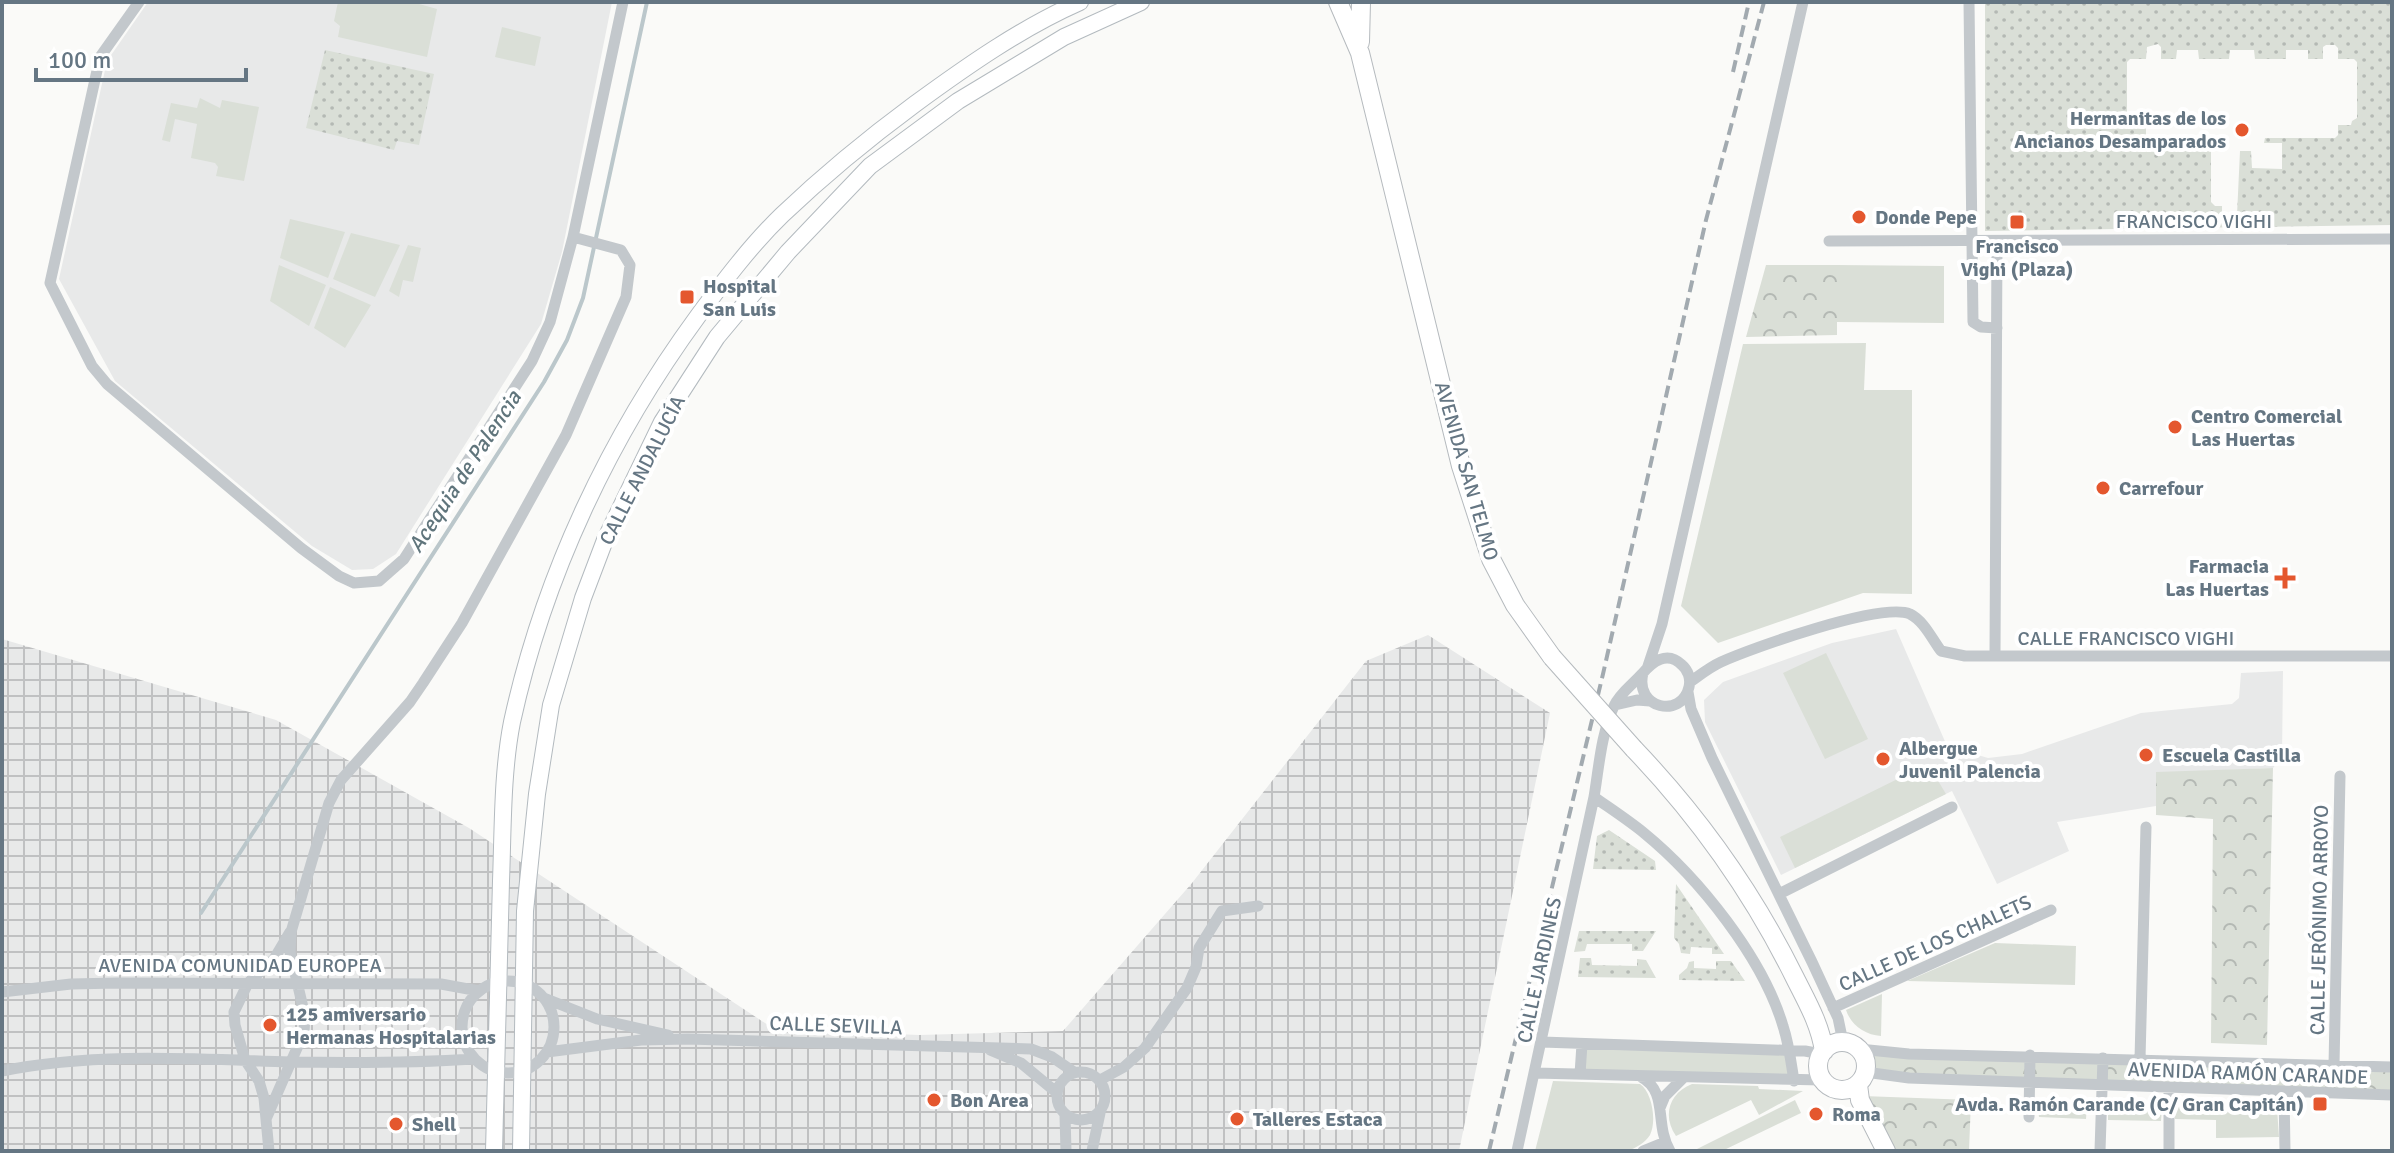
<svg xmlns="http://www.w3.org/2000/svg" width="2394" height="1153" font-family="Signika,sans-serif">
<defs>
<pattern id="industrial-grid" width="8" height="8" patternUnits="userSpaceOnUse" patternTransform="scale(2)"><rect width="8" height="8" fill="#e8e9e9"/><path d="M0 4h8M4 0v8" fill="none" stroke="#c0c1c2"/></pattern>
<pattern id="forest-crowns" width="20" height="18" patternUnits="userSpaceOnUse" patternTransform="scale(2)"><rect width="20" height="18" fill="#dadfd7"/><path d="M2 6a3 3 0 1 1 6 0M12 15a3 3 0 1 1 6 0" fill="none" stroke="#b4b9b4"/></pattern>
<pattern id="garden-dots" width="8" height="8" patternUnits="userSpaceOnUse" patternTransform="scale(2)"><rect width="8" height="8" fill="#dadfd7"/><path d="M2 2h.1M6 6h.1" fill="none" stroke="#b4b9b4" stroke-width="1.8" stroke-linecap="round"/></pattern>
</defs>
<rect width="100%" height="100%" fill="#fafaf8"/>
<path fill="#e8e9e9" d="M 148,2 L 612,2 L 562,252 L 541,324 L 396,554 L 373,569 L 352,570 L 312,546 L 115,381 L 59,279 L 107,61 Z
M 1896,629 L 1947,746 L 1988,758 L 2022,754 L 2141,713 L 2232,704 L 2239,698 L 2241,673 L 2283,671 L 2282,757 L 2273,768 L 2156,773 L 2156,806 L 2057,822 L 2069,851 L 1997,884 L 1952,791 L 1781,875 L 1705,722 L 1704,700 L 1723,682 L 1832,643 Z"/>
<path fill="url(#industrial-grid)" d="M 1428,635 L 1550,713 L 1459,1151 L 2,1151 L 2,639 L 276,720 L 469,828 L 774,1029 L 919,1035 L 1063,1031 L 1192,883 L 1366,661 Z"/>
<path fill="#dadfd7" d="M 338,2 L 412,2 L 437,9 L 427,57 L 338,37 L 340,26 L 334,21 Z
M 502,27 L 541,37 L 535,66 L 495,57 Z
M 200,98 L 220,108 L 222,100 L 259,107 L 244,181 L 216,176 L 218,167 L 215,163 L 191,158 L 197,124 L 175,119 L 170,142 L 162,140 L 171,103 L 197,108 Z
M 290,219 L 345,232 L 328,278 L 280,258 Z
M 351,233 L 400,245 L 375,297 L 333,279 Z
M 408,245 L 421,248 L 413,282 L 403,280 L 399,297 L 389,291 Z
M 279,265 L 326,285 L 309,326 L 270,301 Z
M 1837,265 L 1944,266 L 1944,323 L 1837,322 Z
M 330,287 L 371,305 L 345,348 L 314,328 Z
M 1866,343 L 1864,390 L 1912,390 L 1912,594 L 1863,593 L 1718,643 L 1681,606 L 1743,344 Z
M 1826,653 L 1868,739 L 1825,759 L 1783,673 Z
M 1928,764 L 1946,794 L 1795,868 L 1780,837 Z
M 1995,943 L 2076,946 L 2075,985 L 1907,981 Z
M 1882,994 L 1881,1036 C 1865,1035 1851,1025 1846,1010 Z
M 1582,1044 L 1790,1051 L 1794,1081 L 1580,1074 Z
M 1553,1081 L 1640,1084 C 1652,1092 1657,1121 1650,1135 C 1645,1143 1637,1147 1628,1151 L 1535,1151 Z
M 1692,1084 L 1758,1086 L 1759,1089 L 1803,1091 L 1759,1115 L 1751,1100 L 1676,1136 C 1662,1116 1669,1093 1692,1084 Z
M 1795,1100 L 1801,1113 L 1722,1151 L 1693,1151 Z
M 2037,1102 L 2087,1104 L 2086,1119 L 2039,1117 Z
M 2108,1105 L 2162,1107 L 2161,1121 L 2108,1120 Z
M 2175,1106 L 2277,1108 L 2279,1137 L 2216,1138 L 2216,1120 L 2175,1119 Z"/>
<path fill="url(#forest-crowns)" d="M 1766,265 L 1837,265 L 1837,335 L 1746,337 Z
M 2273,768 L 2267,1045 L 2211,1043 L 2213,819 L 2156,815 L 2156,772 Z
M 1859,1049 L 2392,1067 L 2392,1095 L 1865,1072 L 1865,1060 Z
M 1863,1096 L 1971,1100 L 1969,1151 L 1891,1151 Z"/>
<path fill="url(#garden-dots)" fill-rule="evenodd" d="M 1985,2 L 2392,2 L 2392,225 L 1985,231 ZM 2158,44 L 2161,47 L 2161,59 L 2176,59 L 2177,50 L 2198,50 L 2199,59 L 2229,59 L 2230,50 L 2254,50 L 2255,59 L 2286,59 L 2286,50 L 2308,50 L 2308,59 L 2323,59 L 2323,47 L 2326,45 L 2335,45 L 2338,48 L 2338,59 L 2354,59 L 2357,62 L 2357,118 L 2352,121 L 2351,125 L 2338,125 L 2338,135 L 2335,138 L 2265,138 L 2264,143 L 2282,143 L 2282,169 L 2252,168 L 2251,151 L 2240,151 L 2237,215 L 2232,219 L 2226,219 L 2222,215 L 2222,206 L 2215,206 L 2211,202 L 2211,138 L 2149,138 L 2146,135 L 2146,125 L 2132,125 L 2132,120 L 2127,117 L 2127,62 L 2130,59 L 2146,59 L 2147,47 Z
M 325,50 L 434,74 L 419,145 L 397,141 L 394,150 L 306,128 Z
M 1609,830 L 1655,861 L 1656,870 L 1593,869 L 1597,836 Z
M 1676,884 L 1724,954 L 1712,954 L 1712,948 L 1691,947 L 1690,954 L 1681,953 L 1679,944 L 1674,938 Z
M 1579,931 L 1656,931 L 1643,951 L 1632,951 L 1632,944 L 1587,944 L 1585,951 L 1574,952 Z
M 1580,958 L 1591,958 L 1592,965 L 1637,966 L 1637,959 L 1646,960 L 1656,978 L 1578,977 Z
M 1694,961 L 1694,968 L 1716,969 L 1716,961 L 1731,961 L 1745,981 L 1679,980 L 1679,975 L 1687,968 L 1689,962 Z"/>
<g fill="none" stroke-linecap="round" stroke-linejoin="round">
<path stroke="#bbc7cb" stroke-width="4" d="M 201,913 L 544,382 L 567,340 L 583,298 L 647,2"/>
<defs>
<path id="secondary" d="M 494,1151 C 496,1061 498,971 501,881 C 503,829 502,773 512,722 C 544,575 610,436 698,316 C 724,281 751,245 782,215 C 824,175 869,138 915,104 C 967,66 1021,28 1080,2
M 521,1151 L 525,911 L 537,794 L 551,705 L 583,598 L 605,540 L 662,422 L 717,337 L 788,252 L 870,166 L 958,101 L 1064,37 L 1141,2"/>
<path id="primary" d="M 1338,2 L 1360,53 L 1461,466 L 1491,559 L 1515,605 L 1552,657
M 1360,42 L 1361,2
M 1634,749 C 1700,818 1752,891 1795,978 C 1807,1002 1820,1024 1824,1051
M1818 1066a24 24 0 1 1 48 0a24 24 0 1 1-48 0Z
M 1858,1085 L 1860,1100 L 1886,1151"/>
</defs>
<use href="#secondary" stroke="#b3babf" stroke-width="18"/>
<use href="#primary" stroke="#b5babe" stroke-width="20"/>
<path stroke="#c3c8cc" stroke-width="11" d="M 139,2 L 100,57 L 50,283 L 92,366 L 107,384 L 301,548 L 339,576 L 354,583 L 379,581 L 404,559 L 532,361 L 550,322 L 573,237 L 621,250 L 630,265 L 626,297 L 566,435 L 462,623 L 423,683 L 410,702 L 341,780 L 329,803 L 291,932 L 290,952 L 305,1016 L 304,1032 L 266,1119
M 1969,2 L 1973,322 L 1981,327 L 1997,328
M 573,237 L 623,2
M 1829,241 L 2392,239
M 1995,656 L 1997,241
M 1648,666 L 1662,624 L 1803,2
M 1690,682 C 1700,675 1710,667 1721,662 C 1752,648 1881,602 1910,614 C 1924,621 1932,639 1941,651 L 1965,656 L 2392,656
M 1688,692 L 1691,709 L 1712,758 L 1812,962 L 1838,1018 L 1843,1042
M 1615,705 L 1637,700 L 1650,701
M 1594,797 C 1611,809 1628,820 1644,833 C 1699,878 1763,958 1783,1026 C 1789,1044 1791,1062 1794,1081
M 1779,894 L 1952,807
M462 1027a46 46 0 1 1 92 0a46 46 0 1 1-92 0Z
M 2,992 L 71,984 L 117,983 L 441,984 L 479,991
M 544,998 L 597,1019 L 668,1035
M 1833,1008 L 2051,910
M 1542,1042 L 1805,1051 L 1821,1054
M 1859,1049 L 1909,1054 L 2392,1067
M 990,1050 L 1021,1063 L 1056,1092
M 547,1052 L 641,1040 L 688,1039 L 1031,1049 L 1052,1057 L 1074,1072
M 2140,1059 L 2146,827
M 2334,1065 L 2340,776
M 2,1071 C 96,1052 195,1059 290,1062 C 352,1063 413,1063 474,1059
M1057 1096a24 24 0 1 1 48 0a24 24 0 1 1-48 0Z
M 1865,1072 L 1909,1078 L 2392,1095
M 1535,1073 L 1822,1080
M 1580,1074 L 1582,1044
M 1641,1077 C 1669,1092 1654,1124 1670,1151
M 1100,1080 L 1124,1067 L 1145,1048 L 1187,988 L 1196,967 L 1199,948 L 1222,911 L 1258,906
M 2284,1092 L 2285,1151
M 1660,1108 L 1665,1096 L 1683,1078
M 1065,1115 L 1066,1151
M 2029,1117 L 2030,1055
M 269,1151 L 264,1098 L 259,1081 L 245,1060 L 235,1025 L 234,1012 L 248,983 L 274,959 L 290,932
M 1092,1151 L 1100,1113
M 1517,1151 L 1594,797 C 1599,767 1601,734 1614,706 C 1620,693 1632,685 1642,674 C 1652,662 1667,650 1682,665 C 1688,670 1691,679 1689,687 C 1682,719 1634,709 1643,673
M 1643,1151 L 1665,1142
M 2100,1151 L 2103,1058
M 2169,1151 L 2169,1088"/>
<use href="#secondary" stroke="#fff" stroke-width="16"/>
<use href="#primary" stroke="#fff" stroke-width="18"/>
<path stroke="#a2aab0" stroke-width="4" stroke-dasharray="12 6" stroke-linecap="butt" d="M 1733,72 L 1749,2
M 1489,1151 L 1603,674 L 1706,220 L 1764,2"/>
<defs>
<path id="primary-bridge" d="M 1552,657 L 1634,749"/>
</defs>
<use href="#primary-bridge" stroke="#b5babe" stroke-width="20" stroke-linecap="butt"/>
<use href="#primary-bridge" stroke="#fff" stroke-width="18"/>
</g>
<g fill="#e4572e" stroke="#fff" stroke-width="3">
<circle cx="2242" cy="130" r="8"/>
<circle cx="1859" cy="217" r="8"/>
<rect x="2009" y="214" width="16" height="16" rx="4"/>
<rect x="679" y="289" width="16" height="16" rx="4"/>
<circle cx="2175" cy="427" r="8"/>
<circle cx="2103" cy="488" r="8"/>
<path d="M2281 566h8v8h8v8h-8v8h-8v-8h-8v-8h8z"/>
<circle cx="2146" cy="755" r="8"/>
<circle cx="1883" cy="759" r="8"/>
<circle cx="270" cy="1025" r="8"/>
<circle cx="934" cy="1100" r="8"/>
<rect x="2312" y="1096" width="16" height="16" rx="4"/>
<circle cx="1816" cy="1114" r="8"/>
<circle cx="1237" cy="1119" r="8"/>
<circle cx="396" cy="1124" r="8"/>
</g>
<g text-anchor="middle" stroke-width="8" stroke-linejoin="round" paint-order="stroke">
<g font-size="20" font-weight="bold" fill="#657683" stroke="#fff" text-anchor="start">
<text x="2226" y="125" text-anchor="end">Hermanitas de los<tspan x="2226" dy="23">Ancianos Desamparados</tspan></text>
<text x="1875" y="224">Donde Pepe</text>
<text x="2017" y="253" text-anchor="middle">Francisco<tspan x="2017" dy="23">Vighi (Plaza)</tspan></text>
<text x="703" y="293">Hospital<tspan x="703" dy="23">San Luis</tspan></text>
<text x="2191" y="423">Centro Comercial<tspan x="2191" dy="23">Las Huertas</tspan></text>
<text x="2119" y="495">Carrefour</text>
<text x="2269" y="573" text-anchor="end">Farmacia<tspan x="2269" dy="23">Las Huertas</tspan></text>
<text x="1899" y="755">Albergue<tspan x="1899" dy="23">Juvenil Palencia</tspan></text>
<text x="2162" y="762">Escuela Castilla</text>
<text x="286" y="1021">125 amiversario<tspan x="286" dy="23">Hermanas Hospitalarias</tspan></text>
<text x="950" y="1107">Bon Area</text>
<text x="2304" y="1111" text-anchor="end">Avda. Ramón Carande (C/ Gran Capitán)</text>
<text x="1832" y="1121">Roma</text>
<text x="1253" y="1126">Talleres Estaca</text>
<text x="412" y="1131">Shell</text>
</g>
<g font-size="20" fill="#657683" stroke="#fff">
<text x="2194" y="228">FRANCISCO VIGHI</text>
<text transform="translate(642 470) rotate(-63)" y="7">CALLE ANDALUCÍA</text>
<text transform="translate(1467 471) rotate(74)" y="7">AVENIDA SAN TELMO</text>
<text x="2126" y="645">CALLE FRANCISCO VIGHI</text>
<text transform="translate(2319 920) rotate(-89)" y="7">CALLE JERÓNIMO ARROYO</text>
<text transform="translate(1935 943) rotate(-24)" y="7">CALLE DE LOS CHALETS</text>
<text x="240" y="972">AVENIDA COMUNIDAD EUROPEA</text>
<text transform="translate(1539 970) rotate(-78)" y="7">CALLE JARDINES</text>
<text transform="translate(836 1025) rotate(2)" y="7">CALLE SEVILLA</text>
<text transform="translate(2248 1073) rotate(2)" y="7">AVENIDA RAMÓN CARANDE</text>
</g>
<g font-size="22" font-style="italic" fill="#60757c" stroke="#fff">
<text transform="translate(464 471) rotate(-57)" y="8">Acequia de Palencia</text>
</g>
</g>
<rect width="2394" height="1153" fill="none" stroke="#657683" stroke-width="8"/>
<path d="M36 68v12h210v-12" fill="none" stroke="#657683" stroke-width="4"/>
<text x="48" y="68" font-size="24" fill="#657683" stroke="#ffffff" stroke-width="6" paint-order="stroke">100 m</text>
</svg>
